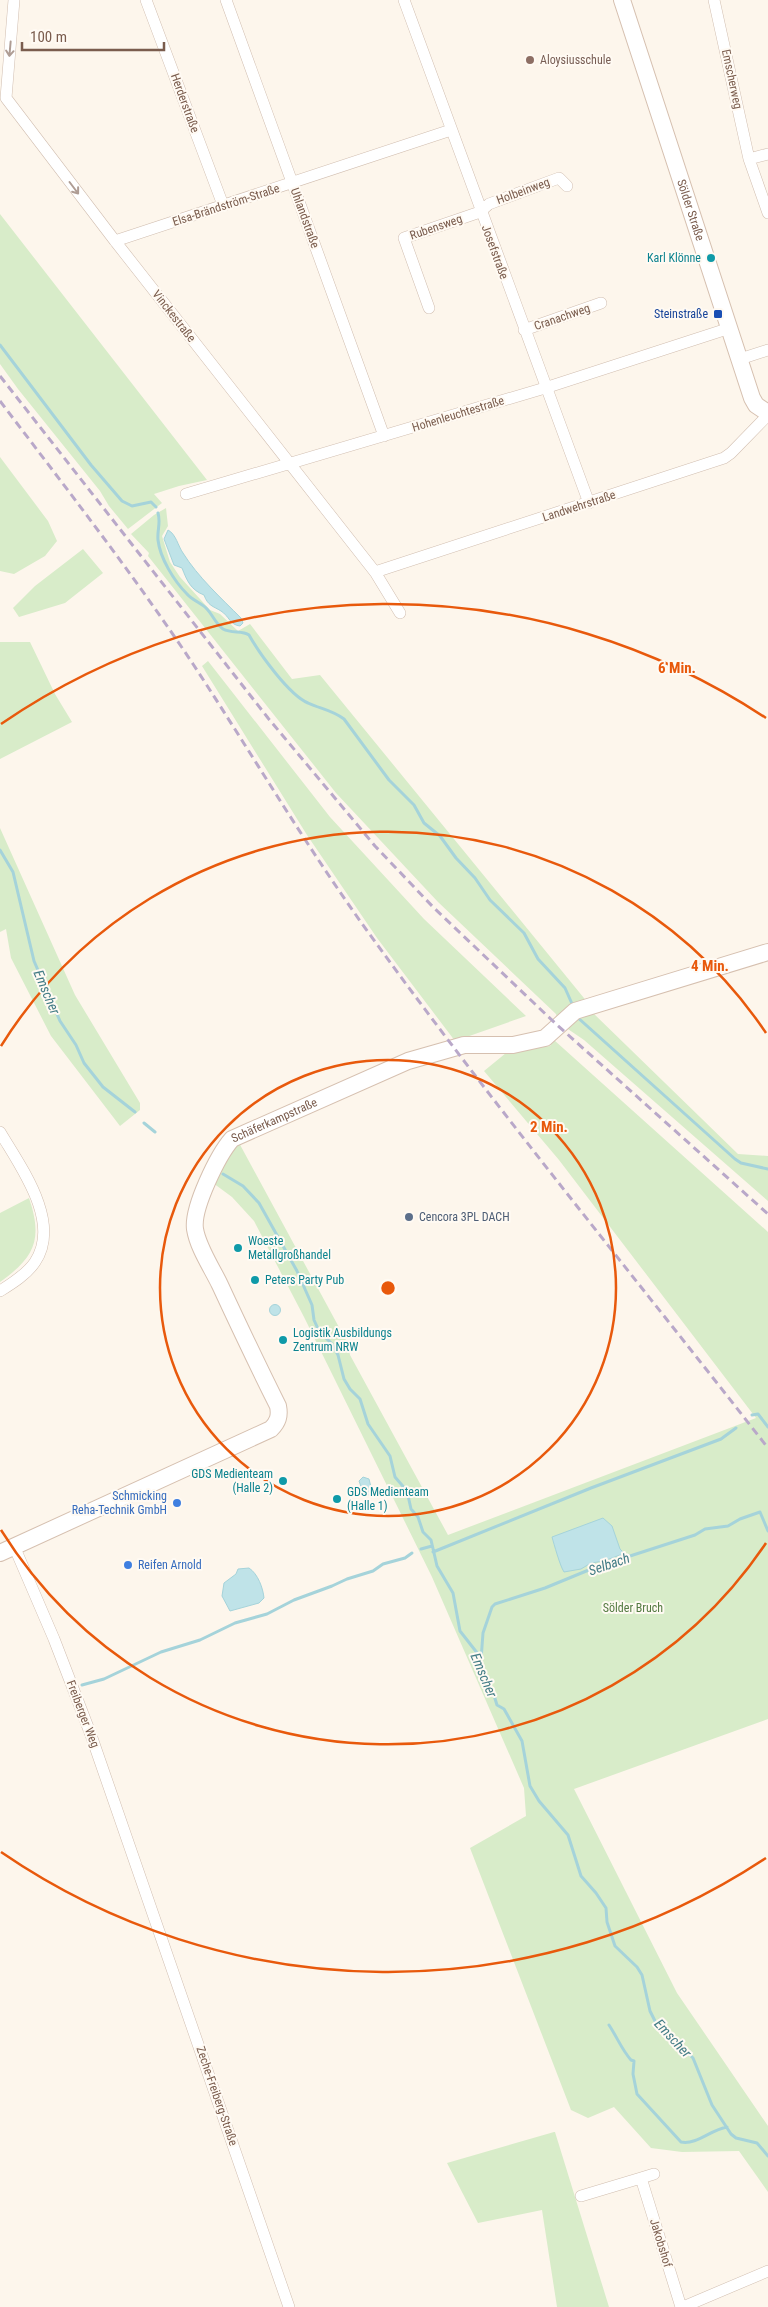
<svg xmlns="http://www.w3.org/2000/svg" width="768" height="2307" font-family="'Roboto Condensed',sans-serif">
<rect width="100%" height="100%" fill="#fdf6ec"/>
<path fill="#d8ecc9" d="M 0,214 L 207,480 L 179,486 L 154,494 L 162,503 L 128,529 L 109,506 L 100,491 L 18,389 L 0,364 Z
M 0,457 L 48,521 L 57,541 L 45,556 L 14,574 L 0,571 Z
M 166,508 L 168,526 L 162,536 L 170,562 L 180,577 L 210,610 L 220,614 L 238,631 L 250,624 L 292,679 L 320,675 L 588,1003 L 558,1021 L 556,1014 L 438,902 L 336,793 L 148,556 L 149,553 L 131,534 L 154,515 Z
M 83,549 L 103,573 L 65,603 L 19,617 L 13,608 L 35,586 Z
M 0,642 L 30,642 L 55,694 L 72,722 L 0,759 Z
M 208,661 L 330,817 L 424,919 L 526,1016 L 455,1041 L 377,938 L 307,835 L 202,666 Z
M 0,828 L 75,995 L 140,1103 L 140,1110 L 120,1126 L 51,1036 L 11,958 L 6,929 L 0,932 Z
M 591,1011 L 738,1154 L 768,1156 L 768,1201 L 584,1040 L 562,1025 Z
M 554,1040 L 768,1232 L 768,1719 L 574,1789 L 677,1993 L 768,2126 L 768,2192 L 739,2151 L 682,2152 L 651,2148 L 614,2107 L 588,2118 L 571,2110 L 470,1848 L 526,1816 L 524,1788 L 432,1577 L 304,1317 L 254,1221 L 232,1197 L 213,1183 L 238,1141 L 347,1342 L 350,1355 L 448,1535 L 756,1418 L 559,1160 L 484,1071 L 506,1053 L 550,1046 Z
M 29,1198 C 43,1239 35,1257 0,1282 L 0,1213 Z
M 554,2132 L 555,2132 L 609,2307 L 557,2307 L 542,2210 L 478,2223 L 447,2163 Z"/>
<path fill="#bfe3e8" stroke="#a5d3da" d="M 168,530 C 176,534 178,546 183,553 C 198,577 221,598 241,618 L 243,623 L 240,626 C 230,625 229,616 221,611 C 213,606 208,606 204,595 C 191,590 187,581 182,568 L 174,565 L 164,539 Z
M269.5 1310a5.5 5.5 0 1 1 11 0a5.5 5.5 0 1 1-11 0Z
M 363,1477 L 369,1479 L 372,1491 L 369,1495 L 363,1492 L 359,1481 Z
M 603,1518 L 612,1526 L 620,1549 L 628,1557 L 620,1555 L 604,1561 L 591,1563 L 581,1569 L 564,1572 C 560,1566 554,1544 552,1537 Z
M 249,1568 C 258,1574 263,1588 264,1598 L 259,1603 L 230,1611 L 222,1596 L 224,1583 L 236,1574 L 238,1569 Z"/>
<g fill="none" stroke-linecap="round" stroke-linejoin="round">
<path stroke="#a5d3da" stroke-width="3" d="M 0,345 L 91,465 L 122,501 L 132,506 L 151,502 L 156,507
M 158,513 C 161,523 157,530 158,540 C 160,558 174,581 187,594 C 192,600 201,603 206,608 C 213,615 215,623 223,629 C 232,634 242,630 249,635 C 259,653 289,695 308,703 C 321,709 332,710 344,719 L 389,780 L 414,805 L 424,823 L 440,836 L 456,858 L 475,878 L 490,900 L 524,933 L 538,959 L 565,988 L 573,1006
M 0,850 L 13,872 L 34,961 L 60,1021 L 76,1045 L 84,1063 L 103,1087 L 135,1112
M 577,1017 L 735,1159 L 741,1163 L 768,1169
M 144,1123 L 155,1132
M 223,1174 L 243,1186 L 259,1203 L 297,1271 L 312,1305 L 314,1320 L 319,1331 L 332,1344 L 338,1355 L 344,1379 L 350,1389 L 360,1399 L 368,1424 L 390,1456 L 395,1477 L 407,1491 L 411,1509 L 418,1517 L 423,1532 L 431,1540 L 437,1566 L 453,1593 L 460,1631 L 478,1654 L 482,1671 L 492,1689 L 497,1705 L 504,1709 L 522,1741 L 530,1786 L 539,1801 L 568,1835 L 581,1876 L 596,1893 L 606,1908 L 607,1922 L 615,1946 L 637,1967 L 642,1975 L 650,2011 L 656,2023 L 693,2058 L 712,2105 L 731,2134 L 736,2138 L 757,2143 L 768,2156
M 752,1415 L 758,1414 L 768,1427
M 421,1549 L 432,1546
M 433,1552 L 591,1488 L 721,1439 L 736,1428
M 481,1660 L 483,1633 L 492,1607 L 495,1604 L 545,1588 L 596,1567 L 695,1535 L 705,1529 L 728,1526 L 740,1519 L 760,1512 L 768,1531
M 82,1685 L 104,1679 L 161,1652 L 200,1640 L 235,1623 L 267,1614 L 294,1600 L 332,1586 L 347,1579 L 373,1571 L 383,1564 L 405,1558 L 412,1553
M 609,2025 C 617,2037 622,2050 631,2060 L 634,2061 L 633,2074 L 637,2094 L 681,2142 C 697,2145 710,2130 727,2127"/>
<defs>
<path id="street" d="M 14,0 L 6,98 L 115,241 L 375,572 L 400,613
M 146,0 L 223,205
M 226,0 L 384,436
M 404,0 L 589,503
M 714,0 L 749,159 L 768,154
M 749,159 L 768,213
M 115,241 L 451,130
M 429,308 L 404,238 L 480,212 L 489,204 L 559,178 L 567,186
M 524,330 L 601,303
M 740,359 L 768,350
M 186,494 L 545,388 L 730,328
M 375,572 L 724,458 L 731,453 L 768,415
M 0,1132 C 20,1166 62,1222 35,1262 C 27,1274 13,1283 0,1291
M 14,1546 L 54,1639 L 91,1735 L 289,2307
M 641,2178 L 654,2174
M 581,2196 L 641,2178 L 681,2307
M 683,2307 L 768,2271"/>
<g id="secondary">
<path id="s1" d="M 622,0 L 752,398 L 756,405 L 768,413"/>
<path id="s2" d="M 0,1553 L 271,1429 C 278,1422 280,1416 278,1406 C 258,1366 239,1326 220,1285 C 212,1268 198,1248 195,1229 C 192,1208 218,1155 232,1139 L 408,1061 L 464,1045 L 513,1045 L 545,1038 L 575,1011 L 768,952"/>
</g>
</defs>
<use href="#street" stroke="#d1beb0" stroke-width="12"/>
<use href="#secondary" stroke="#d6c0b0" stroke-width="18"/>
<use href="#street" stroke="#fff" stroke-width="11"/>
<use href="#secondary" stroke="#fff" stroke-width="16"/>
<path stroke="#b9a8c9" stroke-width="3" stroke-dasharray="8 5" stroke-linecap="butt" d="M 0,376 L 268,718 L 375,846 L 434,908 L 556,1024 L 768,1214
M 0,401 C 66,488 133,574 193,664 C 254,757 310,853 376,943 C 501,1115 637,1280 768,1448"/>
</g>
<defs><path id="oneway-shaft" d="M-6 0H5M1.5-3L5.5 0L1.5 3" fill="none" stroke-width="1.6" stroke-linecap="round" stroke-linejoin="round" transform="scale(1.25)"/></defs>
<g stroke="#af9d94">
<use href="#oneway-shaft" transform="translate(10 49) rotate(95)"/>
<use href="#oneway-shaft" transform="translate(74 188) rotate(53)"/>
</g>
<g fill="none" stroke="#e8590c" stroke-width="2.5">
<circle cx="388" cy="1288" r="228"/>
<path d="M766 1543A456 456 0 0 1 1 1530M1 1046A456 456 0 0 1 766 1033"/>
<path d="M766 1858A684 684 0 0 1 1 1852M1 724A684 684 0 0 1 766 718"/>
</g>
<circle fill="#8d6e63" stroke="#fffaf3" stroke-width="2" cx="530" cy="60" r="5"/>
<g fill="#0f9aa8" stroke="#fffaf3" stroke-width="2">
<circle cx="711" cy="258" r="5"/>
<circle cx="238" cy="1248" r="5"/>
<circle cx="255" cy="1280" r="5"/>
<circle cx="283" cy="1340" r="5"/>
<circle cx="283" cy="1481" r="5"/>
<circle cx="337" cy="1499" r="5"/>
</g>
<rect fill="#1a4fb4" stroke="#fffaf3" stroke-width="2" x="713" y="309" width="10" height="10" rx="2.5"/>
<circle fill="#5c6f8a" stroke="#fffaf3" stroke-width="2" cx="409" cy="1217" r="5"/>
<g fill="#3f7fe0" stroke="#fffaf3" stroke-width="2">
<circle cx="177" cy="1503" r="5"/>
<circle cx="128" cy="1565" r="5"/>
</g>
<g text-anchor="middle" stroke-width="4" stroke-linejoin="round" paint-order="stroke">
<g font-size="12" fill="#785e54" stroke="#fffaf3" text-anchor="start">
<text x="540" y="64">Aloysiusschule</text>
</g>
<g font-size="12" fill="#7a5c4d" stroke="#fffaf3">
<text transform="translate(732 79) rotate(78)" y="4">Emscherweg</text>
<text transform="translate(185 103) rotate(70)" y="4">Herderstraße</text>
<text transform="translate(523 191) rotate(-20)" y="4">Holbeinweg</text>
<text transform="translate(226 205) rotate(-18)" y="4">Elsa-Brändström-Straße</text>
<text dy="4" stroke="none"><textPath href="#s1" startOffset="221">Sölder Straße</textPath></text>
<text transform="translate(305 218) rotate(70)" y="4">Uhlandstraße</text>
<text transform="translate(436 227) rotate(-19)" y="4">Rubensweg</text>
<text transform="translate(495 252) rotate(70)" y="4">Josefstraße</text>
<text transform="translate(174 316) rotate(52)" y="4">Vinckestraße</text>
<text transform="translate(562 317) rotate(-19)" y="4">Cranachweg</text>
<text transform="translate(458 414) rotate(-17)" y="4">Hohenleuchtestraße</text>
<text transform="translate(579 506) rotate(-18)" y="4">Landwehrstraße</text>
<text dy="4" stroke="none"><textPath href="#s2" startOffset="664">Schäferkampstraße</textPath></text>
<text transform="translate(83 1714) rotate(69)" y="4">Freiberger Weg</text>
<text transform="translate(217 2096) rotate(71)" y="4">Zeche-Freiberg-Straße</text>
<text transform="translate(661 2243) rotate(73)" y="4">Jakobshof</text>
</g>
<g font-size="12" fill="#0d838f" stroke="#fffaf3" text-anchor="start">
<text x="701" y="262" text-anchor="end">Karl Klönne</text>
<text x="248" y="1245">Woeste<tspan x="248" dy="14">Metallgroßhandel</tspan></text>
<text x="265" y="1284">Peters Party Pub</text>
<text x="293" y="1337">Logistik Ausbildungs<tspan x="293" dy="14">Zentrum NRW</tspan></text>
<text x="273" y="1478" text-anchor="end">GDS Medienteam<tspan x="273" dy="14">(Halle 2)</tspan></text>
<text x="347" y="1496">GDS Medienteam<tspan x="347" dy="14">(Halle 1)</tspan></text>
</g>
<g font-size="12" fill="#164399" stroke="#fffaf3" text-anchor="end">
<text x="708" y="318">Steinstraße</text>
</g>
<g font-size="12" fill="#4e5e75" stroke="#fffaf3" text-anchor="start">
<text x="419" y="1221">Cencora 3PL DACH</text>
</g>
<g font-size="12" fill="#366cbe" stroke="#fffaf3" text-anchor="end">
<text x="167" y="1500">Schmicking<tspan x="167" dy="14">Reha-Technik GmbH</tspan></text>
<text x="138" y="1569" text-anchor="start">Reifen Arnold</text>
</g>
<g font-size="12" fill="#537a41" stroke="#fffaf3">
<text x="633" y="1612">Sölder Bruch</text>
</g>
<g font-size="14" font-style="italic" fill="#437c86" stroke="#fffaf3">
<text transform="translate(47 992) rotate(67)" y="5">Emscher</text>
<text transform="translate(609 1564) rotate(-19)" y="5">Selbach</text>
<text transform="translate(484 1675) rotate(67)" y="5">Emscher</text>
<text transform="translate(673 2038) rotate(47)" y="5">Emscher</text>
</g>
</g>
<circle cx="388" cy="1288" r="8" fill="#e8590c" stroke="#fffaf3" stroke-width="2.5"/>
<g font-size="15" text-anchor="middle" font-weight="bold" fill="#e8590c" stroke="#fffaf3" stroke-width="4" stroke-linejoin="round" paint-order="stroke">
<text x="677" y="673">6 Min.</text>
<text x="710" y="971">4 Min.</text>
<text x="549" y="1132">2 Min.</text>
</g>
<path d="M22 42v8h142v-8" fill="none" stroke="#7a5c4d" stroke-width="2.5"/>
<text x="30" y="42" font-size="15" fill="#7a5c4d" stroke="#fffaf3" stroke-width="4" paint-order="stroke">100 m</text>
</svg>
